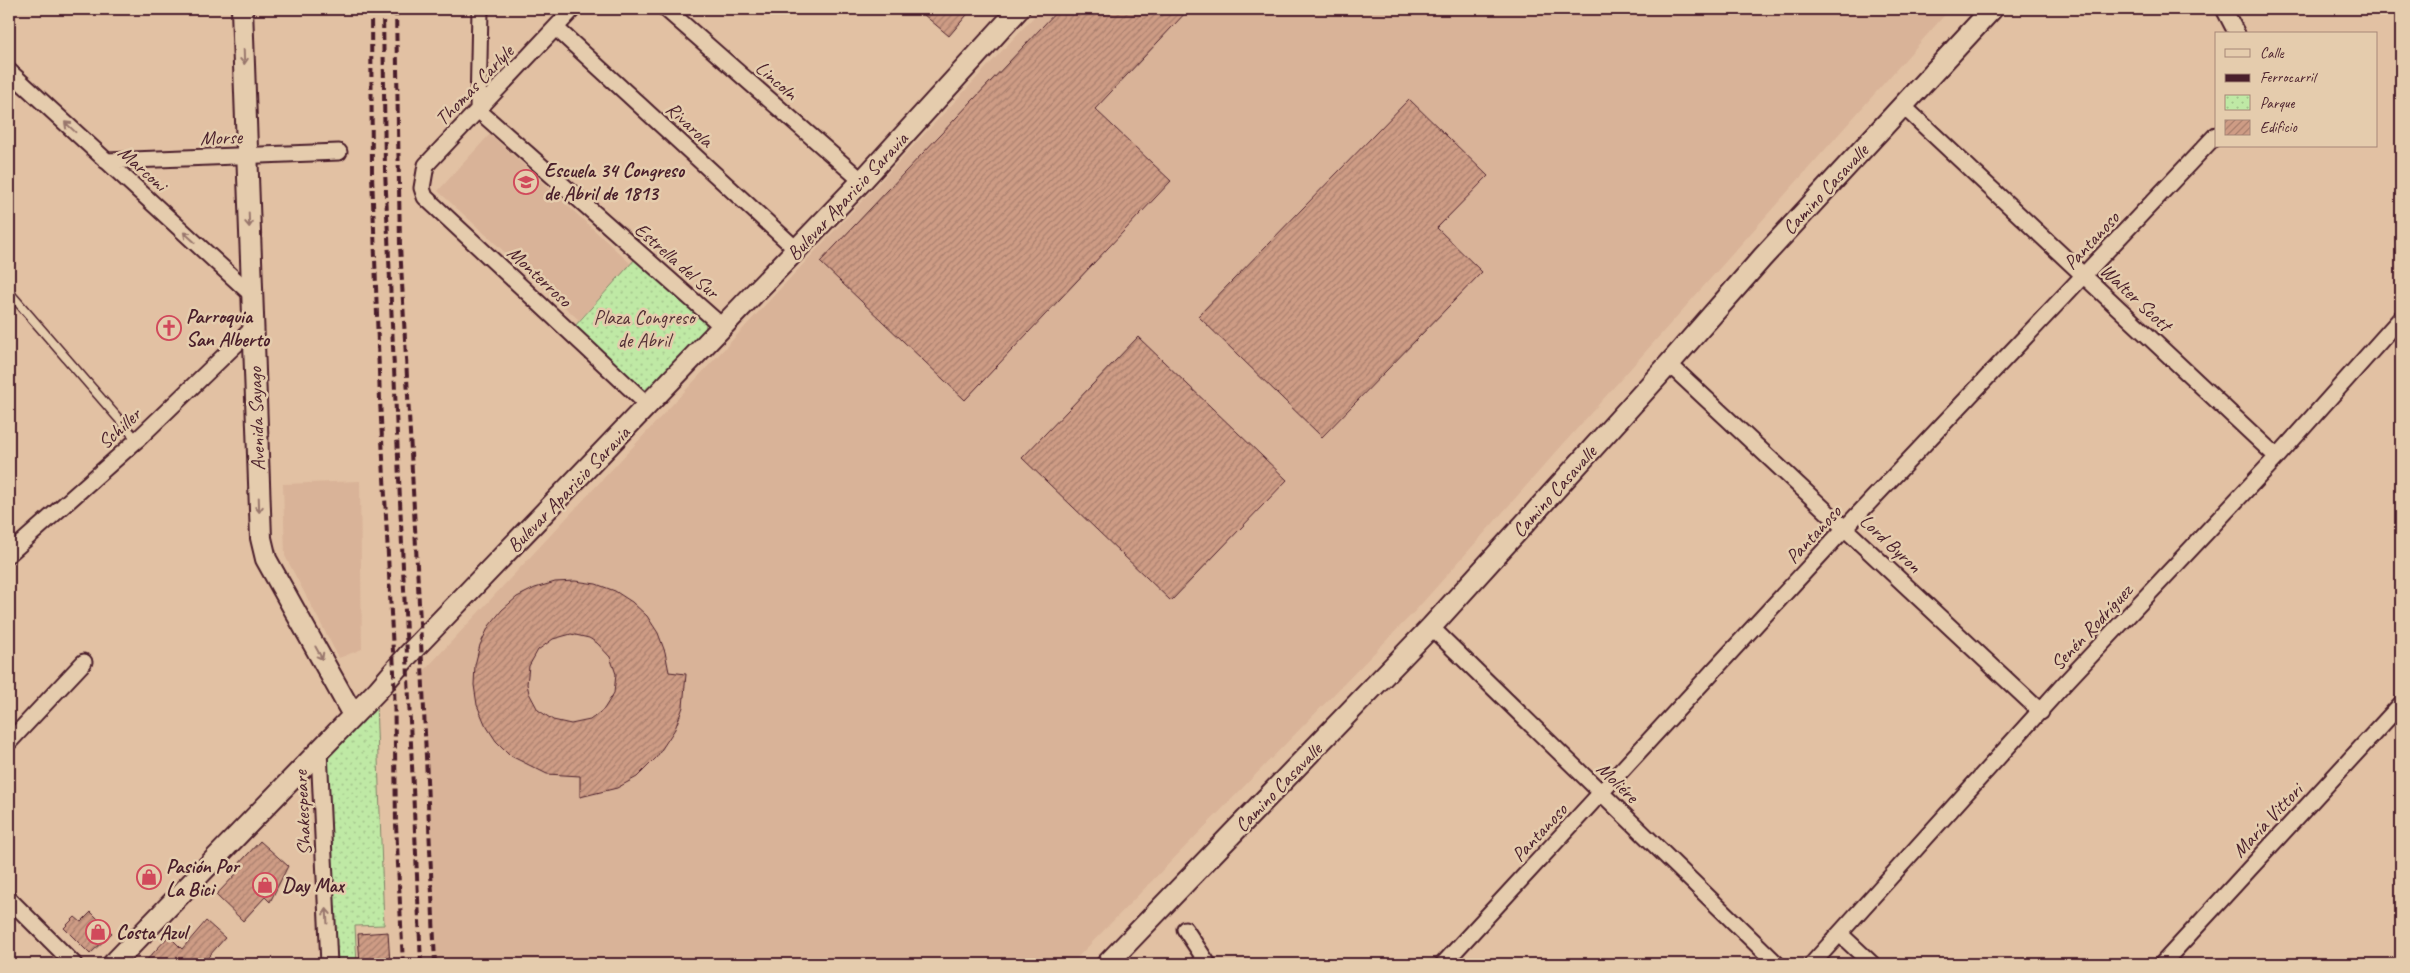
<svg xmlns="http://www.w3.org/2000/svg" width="2410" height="973" font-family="Caveat,sans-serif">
<defs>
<pattern id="park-dots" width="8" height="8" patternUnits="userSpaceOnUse" patternTransform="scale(1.25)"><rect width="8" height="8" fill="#bfe9a5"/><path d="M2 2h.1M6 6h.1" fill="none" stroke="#a6c78e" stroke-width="1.8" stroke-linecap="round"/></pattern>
<pattern id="building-hatch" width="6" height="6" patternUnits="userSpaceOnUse" patternTransform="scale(1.25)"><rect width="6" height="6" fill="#ce9c85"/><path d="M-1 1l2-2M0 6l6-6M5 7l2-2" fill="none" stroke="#a97f6d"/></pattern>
</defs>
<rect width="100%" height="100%" fill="#e2c1a3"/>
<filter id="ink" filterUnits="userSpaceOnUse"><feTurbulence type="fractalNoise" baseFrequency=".02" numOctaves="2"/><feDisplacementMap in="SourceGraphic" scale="10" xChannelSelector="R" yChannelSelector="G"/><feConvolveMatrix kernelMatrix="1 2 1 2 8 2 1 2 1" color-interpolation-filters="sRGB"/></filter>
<g filter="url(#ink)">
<path fill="#d9b398" d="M 1041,9 L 1950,9 L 1415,611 L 1071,964 L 436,964 L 423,672 Z
M 490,134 L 631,264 L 579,320 L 438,191 Z
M 360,481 L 362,649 L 339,658 L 285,556 L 283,484 Z"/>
<path fill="url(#park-dots)" stroke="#848468" d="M 636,258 L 706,324 L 705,331 L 650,390 L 642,391 L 574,327 Z
M 376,702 L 384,925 L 355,926 L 357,964 L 335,964 L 325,759 Z"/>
<path fill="url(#building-hatch)" stroke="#4a1f2b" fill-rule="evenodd" d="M 917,9 L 972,9 L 949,36 Z
M 1059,9 L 1189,9 L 1095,109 L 1171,181 L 965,400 L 820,262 Z
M 1409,99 L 1488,176 L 1437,228 L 1482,272 L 1322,437 L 1198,316 Z
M 1138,337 L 1287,480 L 1171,601 L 1022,458 Z
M 575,581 L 596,584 L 615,591 L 632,602 L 647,616 L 658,633 L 665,652 L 669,672 L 686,674 L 683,707 L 675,729 L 656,758 L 637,777 L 617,788 L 580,797 L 580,776 L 547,774 L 511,756 L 496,741 L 485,724 L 477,705 L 474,685 L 475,665 L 480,645 L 489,626 L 502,610 L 517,597 L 535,588 L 555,582 ZM 571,634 L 589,638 L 597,643 L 610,657 L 616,674 L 614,693 L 604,709 L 590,720 L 571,724 L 553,720 L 538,710 L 529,693 L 527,684 L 529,666 L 538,650 L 553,639 Z
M 260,841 L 288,866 L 270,902 L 265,897 L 243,921 L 216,895 L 238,872 L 234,869 Z
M 91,912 L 112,933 L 90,954 L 64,928 L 75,917 L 81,922 Z
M 206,921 L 225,938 L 202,964 L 143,964 L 169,936 L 182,949 Z
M 388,932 L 390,964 L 360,964 L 358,934 Z"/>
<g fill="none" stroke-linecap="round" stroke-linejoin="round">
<defs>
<path id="lane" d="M 9,292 L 137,440"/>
<path id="street" d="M 480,9 L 478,110 L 723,327
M 573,9 L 426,165 L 422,188 L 425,197 L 649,406
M 666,9 L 862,181
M 2224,9 L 2237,34
M 556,28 L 797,250
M 9,71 L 251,294
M 1902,105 L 2277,457
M 106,161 L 339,152
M 1669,364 L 2041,712
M 9,554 L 137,440 L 253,328
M 1431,627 L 1777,964
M 9,742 L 84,662
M 319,750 L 329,964
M 9,899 L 74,964
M 1185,929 L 1208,964
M 1840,934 L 1872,964
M 1443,964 L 1845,528 L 2216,135
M 1812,964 L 2066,682 L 2277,457 L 2401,318
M 2162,964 L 2401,704"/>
<path id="secondary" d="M 242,9 L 261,538 L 266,559 L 353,715
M 113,964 L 378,690 L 408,655 L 862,181 L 1019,9
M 1107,964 L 1431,627 L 1669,364 L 1762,258 L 1992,9"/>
</defs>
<use href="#lane" stroke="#4a1f2b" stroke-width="11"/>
<use href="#street" stroke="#4a1f2b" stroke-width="19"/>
<use href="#secondary" stroke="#4a1f2b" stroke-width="24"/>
<use href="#lane" stroke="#e5ccad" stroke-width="8"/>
<use href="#street" stroke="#e5ccad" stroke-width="15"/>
<use href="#secondary" stroke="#e5ccad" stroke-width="20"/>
<path stroke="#4a1f2b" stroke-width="4" stroke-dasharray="8 4" stroke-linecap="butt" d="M 371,9 L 372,173 L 380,400 L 394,671 L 396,824 L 403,964
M 383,9 L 385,170 L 421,964
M 396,9 L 400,245 L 421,641 L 435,964"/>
</g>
<defs><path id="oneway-shaft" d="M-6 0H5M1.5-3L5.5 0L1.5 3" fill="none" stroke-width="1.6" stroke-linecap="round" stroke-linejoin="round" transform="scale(1.25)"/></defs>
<g stroke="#98766c">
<use href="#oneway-shaft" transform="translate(244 57) rotate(88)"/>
<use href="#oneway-shaft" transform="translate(70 127) rotate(-137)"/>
<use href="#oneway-shaft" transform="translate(249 220) rotate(88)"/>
<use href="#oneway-shaft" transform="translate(189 237) rotate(-138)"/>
<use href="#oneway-shaft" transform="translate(259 505) rotate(88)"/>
<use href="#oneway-shaft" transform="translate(319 653) rotate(61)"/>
<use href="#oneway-shaft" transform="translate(327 916) rotate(-93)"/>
</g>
</g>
<defs>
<symbol id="school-ring" viewBox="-11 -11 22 22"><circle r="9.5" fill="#e5ccad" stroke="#d1495b" stroke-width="1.5"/><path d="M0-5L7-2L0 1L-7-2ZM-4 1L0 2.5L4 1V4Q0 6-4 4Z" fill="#d1495b"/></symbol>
<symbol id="church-ring" viewBox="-11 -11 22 22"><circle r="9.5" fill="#e5ccad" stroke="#d1495b" stroke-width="1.5"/><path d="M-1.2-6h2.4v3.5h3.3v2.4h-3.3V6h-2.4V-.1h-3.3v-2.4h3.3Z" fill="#d1495b"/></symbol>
<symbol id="shop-ring" viewBox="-11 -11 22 22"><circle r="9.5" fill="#e5ccad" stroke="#d1495b" stroke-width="1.5"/><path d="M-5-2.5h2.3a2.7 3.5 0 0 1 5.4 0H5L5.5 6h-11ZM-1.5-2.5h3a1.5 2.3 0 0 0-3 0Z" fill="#d1495b"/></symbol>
</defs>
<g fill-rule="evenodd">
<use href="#school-ring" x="512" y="168" width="28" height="28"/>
<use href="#church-ring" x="155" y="314" width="28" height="28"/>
<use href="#shop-ring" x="135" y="863" width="28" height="28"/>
<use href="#shop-ring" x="251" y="871" width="28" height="28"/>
<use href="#shop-ring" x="84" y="918" width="28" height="28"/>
</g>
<g text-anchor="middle" stroke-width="5" stroke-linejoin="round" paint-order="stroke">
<g font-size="20" fill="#4a1f2b" stroke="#e5ccad">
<text transform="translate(777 80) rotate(41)" y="7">Lincoln</text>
<text transform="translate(474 85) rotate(-46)" y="7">Thomas Carlyle</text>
<text transform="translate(690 124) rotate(43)" y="7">Rivarola</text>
<text transform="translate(221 137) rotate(-2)" y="7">Morse</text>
<text transform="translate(143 168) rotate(42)" y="7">Marconi</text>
<text transform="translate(1825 189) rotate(-47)" y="7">Camino Casavalle</text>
<text transform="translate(847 196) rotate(-47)" y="7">Bulevar Aparicio Saravia</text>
<text transform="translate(2091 240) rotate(-47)" y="7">Pantanoso</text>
<text transform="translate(677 260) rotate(41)" y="7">Estrella del Sur</text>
<text transform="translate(540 276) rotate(43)" y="7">Monterroso</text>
<text transform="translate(2136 297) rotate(43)" y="7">Walter Scott</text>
<text transform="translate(256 419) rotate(-92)" y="7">Avenida Sayago</text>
<text transform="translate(119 428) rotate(-43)" y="7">Schiller</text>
<text transform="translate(568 489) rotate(-46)" y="7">Bulevar Aparicio Saravia</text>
<text transform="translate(1554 491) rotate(-48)" y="7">Camino Casavalle</text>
<text transform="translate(1813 534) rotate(-47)" y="7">Pantanoso</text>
<text transform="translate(1891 543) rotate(43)" y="7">Lord Byron</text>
<text transform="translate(2091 627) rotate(-47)" y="7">Senén Rodríguez</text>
<text transform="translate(1618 782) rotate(44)" y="7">Moliére</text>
<text transform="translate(1278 787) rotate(-46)" y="7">Camino Casavalle</text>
<text transform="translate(302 813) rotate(-93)" y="7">Shakespeare</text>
<text transform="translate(2267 820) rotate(-47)" y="7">María Vittori</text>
<text transform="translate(1539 832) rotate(-47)" y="7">Pantanoso</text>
</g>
<g font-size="20" font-weight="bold" fill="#4a1f2b" stroke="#e5ccad" text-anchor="start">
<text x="544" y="177">Escuela 34 Congreso<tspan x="544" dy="23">de Abril de 1813</tspan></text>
<text x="186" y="323">Parroquia<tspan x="186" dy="23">San Alberto</tspan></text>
<text x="166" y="873">Pasión Por<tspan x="166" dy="23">La Bici</tspan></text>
<text x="282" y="892">Day Max</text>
<text x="116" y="939">Costa Azul</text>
</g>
<g font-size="20" fill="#563337" stroke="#e5ccad">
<text x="644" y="324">Plaza Congreso<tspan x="644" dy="23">de Abril</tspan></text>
</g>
</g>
<rect width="2410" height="973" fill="none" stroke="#e5ccad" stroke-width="30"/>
<rect x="15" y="15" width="2380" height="943" fill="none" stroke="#4a1f2b" stroke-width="2" filter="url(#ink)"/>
<rect x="2215" y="32" width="162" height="115" fill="#e5ccad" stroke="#a78779"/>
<rect x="2225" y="49" width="25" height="8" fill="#e5ccad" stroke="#a78779"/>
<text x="2260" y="58" font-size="15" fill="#4a1f2b">Calle</text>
<rect x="2225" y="74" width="25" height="8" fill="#4a1f2b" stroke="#a78779"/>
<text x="2260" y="82" font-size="15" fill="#4a1f2b">Ferrocarril</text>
<rect x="2225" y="95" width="25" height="15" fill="url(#park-dots)" stroke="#a78779"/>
<text x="2260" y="108" font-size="15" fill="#4a1f2b">Parque</text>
<rect x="2225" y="120" width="25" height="15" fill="url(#building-hatch)" stroke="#a78779"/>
<text x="2260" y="132" font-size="15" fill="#4a1f2b">Edificio</text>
</svg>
